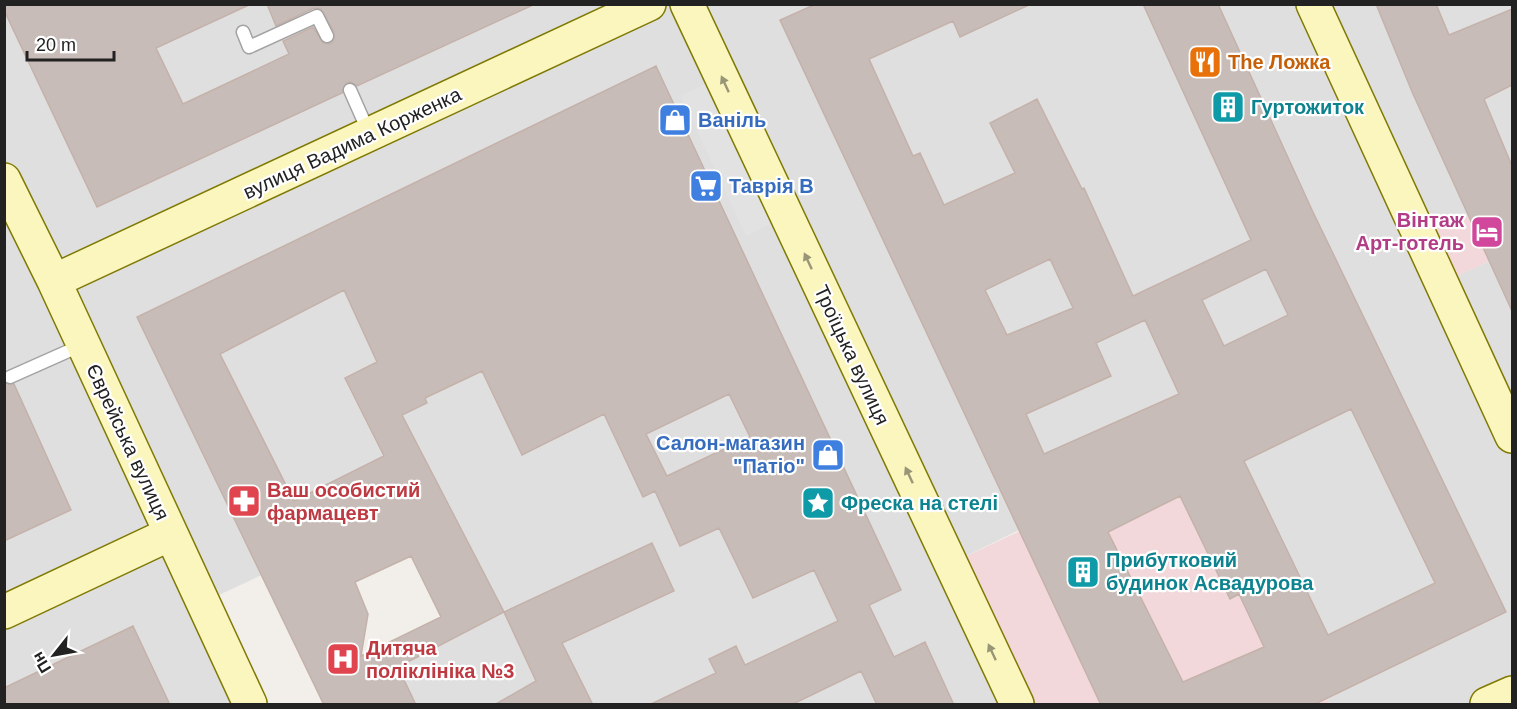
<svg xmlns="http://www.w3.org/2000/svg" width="1517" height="709" font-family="Helvetica,sans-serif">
<rect width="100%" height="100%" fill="#f2eee9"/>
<path fill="#e0dfdf" d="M 5,5 L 659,5 L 562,47 L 669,5 L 684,5 L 1015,704 L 324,704 L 504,612 L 439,487 L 375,522 L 204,602 L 59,274 L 5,165 Z
M 689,5 L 1310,5 L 1512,428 L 1512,688 L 1477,704 L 1330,704 L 1302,647 L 1019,530 L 954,562 Z
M 1319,5 L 1512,5 L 1512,194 L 1426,233 Z
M 4,195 L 163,528 L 4,605 Z
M 1512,251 L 1512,415 L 1448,280 Z
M 168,541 L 243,699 L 232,704 L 5,704 L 4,617 Z"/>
<path fill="#f2d8db" d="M 1512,195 L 1512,251 L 1448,280 L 1426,233 Z
M 1199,447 L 1330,704 L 1023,704 L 954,562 Z"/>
<path fill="#e2e2e2" d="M 707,83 L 773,223 L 746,236 L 681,96 Z"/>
<path fill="#c7bcb8" stroke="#c4b2aa" stroke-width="1.5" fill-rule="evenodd" d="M 4,4 L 251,4 L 156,48 L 183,104 L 289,54 L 283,41 L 313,27 L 323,43 L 330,44 L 334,40 L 334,32 L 321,9 L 314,8 L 276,26 L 267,4 L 535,4 L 357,86 L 351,82 L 346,83 L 342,93 L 97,207 L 4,10 Z
M 816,4 L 1031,4 L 960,37 L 953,21 L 869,59 L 913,156 L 920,153 L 944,205 L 1015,173 L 990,123 L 1037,99 L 1082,189 L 1084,188 L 1133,296 L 1251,240 L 1143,4 L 1218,4 L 1312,210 L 1506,612 L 1313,705 L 1101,705 L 780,20 ZM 1050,259 L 1073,308 L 1007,335 L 985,290 ZM 1266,269 L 1288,315 L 1224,346 L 1202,300 ZM 1145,320 L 1179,394 L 1044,454 L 1026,414 L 1111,376 L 1096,343 ZM 1351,409 L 1435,583 L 1328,635 L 1244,461 ZM 1180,496 L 1230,599 L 1239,594 L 1264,647 L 1183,682 L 1108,532 Z
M 1376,4 L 1436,4 L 1449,35 L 1512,9 L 1512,85 L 1484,99 L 1512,166 L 1512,311 L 1413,94 Z
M 656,66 L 901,590 L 869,605 L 894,657 L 925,642 L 954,705 L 877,705 L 861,671 L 791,705 L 649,705 L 716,673 L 709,659 L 736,646 L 745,665 L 838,621 L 814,570 L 753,598 L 719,528 L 680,546 L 655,491 L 643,497 L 604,414 L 522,455 L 482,371 L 425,398 L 427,403 L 402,415 L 504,612 L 398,667 L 416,705 L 324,705 L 137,317 ZM 344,290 L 377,362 L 345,378 L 384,456 L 294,501 L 220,354 ZM 729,394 L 750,437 L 667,476 L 646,434 ZM 411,556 L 441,617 L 361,656 L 368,614 L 355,582 Z
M 4,383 L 14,384 L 71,510 L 4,541 Z
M 652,543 L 674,591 L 562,643 L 593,705 L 494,705 L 536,681 L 504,612 Z
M 133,626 L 170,705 L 4,705 L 4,688 Z"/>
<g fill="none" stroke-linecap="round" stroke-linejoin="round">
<defs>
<path id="lane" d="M 243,32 L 249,47 L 317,16 L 327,36
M 350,90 L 369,133
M 10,377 L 82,345"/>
<path id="secondary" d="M 687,4 L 1017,704
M 1313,4 L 1512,436
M 4,180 L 54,281 L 250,704
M 54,281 L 649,4
M 4,612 L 170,534
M 1487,704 L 1512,693"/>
</defs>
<use href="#lane" stroke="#a3a3a3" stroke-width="15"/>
<use href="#secondary" stroke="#7f7a03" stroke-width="36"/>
<use href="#lane" stroke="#fff" stroke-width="12"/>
<use href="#secondary" stroke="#fbf5be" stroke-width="33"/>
</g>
<defs><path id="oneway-solid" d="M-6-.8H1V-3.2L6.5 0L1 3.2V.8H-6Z" transform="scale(1.5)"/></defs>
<g fill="#999678">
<use href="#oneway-solid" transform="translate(725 84) rotate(-115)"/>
<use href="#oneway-solid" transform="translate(808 261) rotate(-115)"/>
<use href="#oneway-solid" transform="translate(909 475) rotate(-115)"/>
<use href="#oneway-solid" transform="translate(992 652) rotate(-115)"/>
</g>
<defs>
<symbol id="restaurant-square" viewBox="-11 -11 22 22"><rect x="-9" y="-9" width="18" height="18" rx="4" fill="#e8710a" stroke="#fff"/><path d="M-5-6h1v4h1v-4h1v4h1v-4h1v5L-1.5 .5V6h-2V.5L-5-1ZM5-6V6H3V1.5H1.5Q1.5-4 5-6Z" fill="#fff"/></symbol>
<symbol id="building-square" viewBox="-11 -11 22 22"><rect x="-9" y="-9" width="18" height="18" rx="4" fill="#0f9aa8" stroke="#fff"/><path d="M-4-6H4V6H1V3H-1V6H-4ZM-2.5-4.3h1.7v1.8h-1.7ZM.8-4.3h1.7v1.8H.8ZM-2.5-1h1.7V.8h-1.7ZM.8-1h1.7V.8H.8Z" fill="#fff"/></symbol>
<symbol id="shop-square" viewBox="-11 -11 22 22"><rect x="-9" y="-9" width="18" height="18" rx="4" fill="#3f7fe0" stroke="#fff"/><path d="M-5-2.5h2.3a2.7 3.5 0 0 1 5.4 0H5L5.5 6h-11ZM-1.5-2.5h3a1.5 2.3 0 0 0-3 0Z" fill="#fff"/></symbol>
<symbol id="supermarket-square" viewBox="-11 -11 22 22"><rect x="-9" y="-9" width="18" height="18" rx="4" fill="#3f7fe0" stroke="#fff"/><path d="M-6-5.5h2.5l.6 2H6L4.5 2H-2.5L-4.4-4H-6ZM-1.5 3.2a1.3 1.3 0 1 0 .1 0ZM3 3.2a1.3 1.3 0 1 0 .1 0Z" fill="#fff"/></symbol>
<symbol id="hotel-square" viewBox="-11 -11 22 22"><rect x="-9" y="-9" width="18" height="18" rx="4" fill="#d1479c" stroke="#fff"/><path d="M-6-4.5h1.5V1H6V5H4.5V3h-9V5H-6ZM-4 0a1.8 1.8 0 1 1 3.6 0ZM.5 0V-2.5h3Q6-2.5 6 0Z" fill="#fff"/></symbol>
<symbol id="pharmacy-square" viewBox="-11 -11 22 22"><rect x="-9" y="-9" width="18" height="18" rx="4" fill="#e0444e" stroke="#fff"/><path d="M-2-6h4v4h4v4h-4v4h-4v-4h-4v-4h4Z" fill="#fff"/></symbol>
<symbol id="sight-square" viewBox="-11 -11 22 22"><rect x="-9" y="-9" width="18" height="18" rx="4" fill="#0f9aa8" stroke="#fff"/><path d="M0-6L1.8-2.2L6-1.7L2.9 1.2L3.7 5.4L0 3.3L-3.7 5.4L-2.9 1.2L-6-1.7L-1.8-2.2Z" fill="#fff"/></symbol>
<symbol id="hospital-square" viewBox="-11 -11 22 22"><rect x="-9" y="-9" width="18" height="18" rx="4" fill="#e0444e" stroke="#fff"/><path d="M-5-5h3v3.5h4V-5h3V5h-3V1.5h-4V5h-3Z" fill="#fff"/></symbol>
</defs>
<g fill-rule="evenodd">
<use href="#restaurant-square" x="1186" y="43" width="38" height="38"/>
<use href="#building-square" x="1209" y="88" width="38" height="38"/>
<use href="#shop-square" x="656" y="101" width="38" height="38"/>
<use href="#supermarket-square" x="687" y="167" width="38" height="38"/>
<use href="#hotel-square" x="1468" y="213" width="38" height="38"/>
<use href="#shop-square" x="809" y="436" width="38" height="38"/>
<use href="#pharmacy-square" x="225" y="482" width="38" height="38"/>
<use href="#sight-square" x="799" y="484" width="38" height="38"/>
<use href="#building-square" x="1064" y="553" width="38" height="38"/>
<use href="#hospital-square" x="324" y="640" width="38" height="38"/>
</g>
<g text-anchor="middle" stroke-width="4.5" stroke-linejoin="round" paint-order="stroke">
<g font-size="20" font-weight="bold" fill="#c56008" stroke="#fff" text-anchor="start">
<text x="1228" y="69">The Ложка</text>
</g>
<g font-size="20" font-weight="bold" fill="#0d838f" stroke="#fff" text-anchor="start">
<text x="1251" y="114">Гуртожиток</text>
<text x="841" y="510">Фреска на стелі</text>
<text x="1106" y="567">Прибутковий<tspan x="1106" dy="23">будинок Асвадурова</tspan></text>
</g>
<g font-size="20" font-weight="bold" fill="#366cbe" stroke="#fff" text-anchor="start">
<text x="698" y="127">Ваніль</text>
<text x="729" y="193">Таврія В</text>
<text x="805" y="450" text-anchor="end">Салон-магазин<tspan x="805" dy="23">"Патіо"</tspan></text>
</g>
<g font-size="20" fill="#222" stroke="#fff">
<text transform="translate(352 143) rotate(-25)" y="7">вулиця Вадима Корженка</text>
<text transform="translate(852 355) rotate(65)" y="7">Троїцька вулиця</text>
<text transform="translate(128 442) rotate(65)" y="7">Єврейська вулиця</text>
</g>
<g font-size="20" font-weight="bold" fill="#b23c85" stroke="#fff" text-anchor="end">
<text x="1464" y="227">Вінтаж<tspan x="1464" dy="23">Арт-готель</tspan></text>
</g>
<g font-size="20" font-weight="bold" fill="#be3a42" stroke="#fff" text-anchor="start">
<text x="267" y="497">Ваш особистий<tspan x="267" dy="23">фармацевт</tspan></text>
<text x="366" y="655">Дитяча<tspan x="366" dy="23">поліклініка №3</tspan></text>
</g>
</g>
<rect width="1517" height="709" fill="none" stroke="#222222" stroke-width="12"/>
<g transform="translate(54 655) rotate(239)" stroke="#ffffff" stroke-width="4.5" paint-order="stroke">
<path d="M0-4.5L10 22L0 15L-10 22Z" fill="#222222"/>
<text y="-9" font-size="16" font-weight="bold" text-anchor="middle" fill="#222222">Пн</text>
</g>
<path d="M27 51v9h87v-9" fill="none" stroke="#222222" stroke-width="3"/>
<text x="36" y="51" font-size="18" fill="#222222" stroke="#ffffff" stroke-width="4.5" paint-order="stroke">20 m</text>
</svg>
